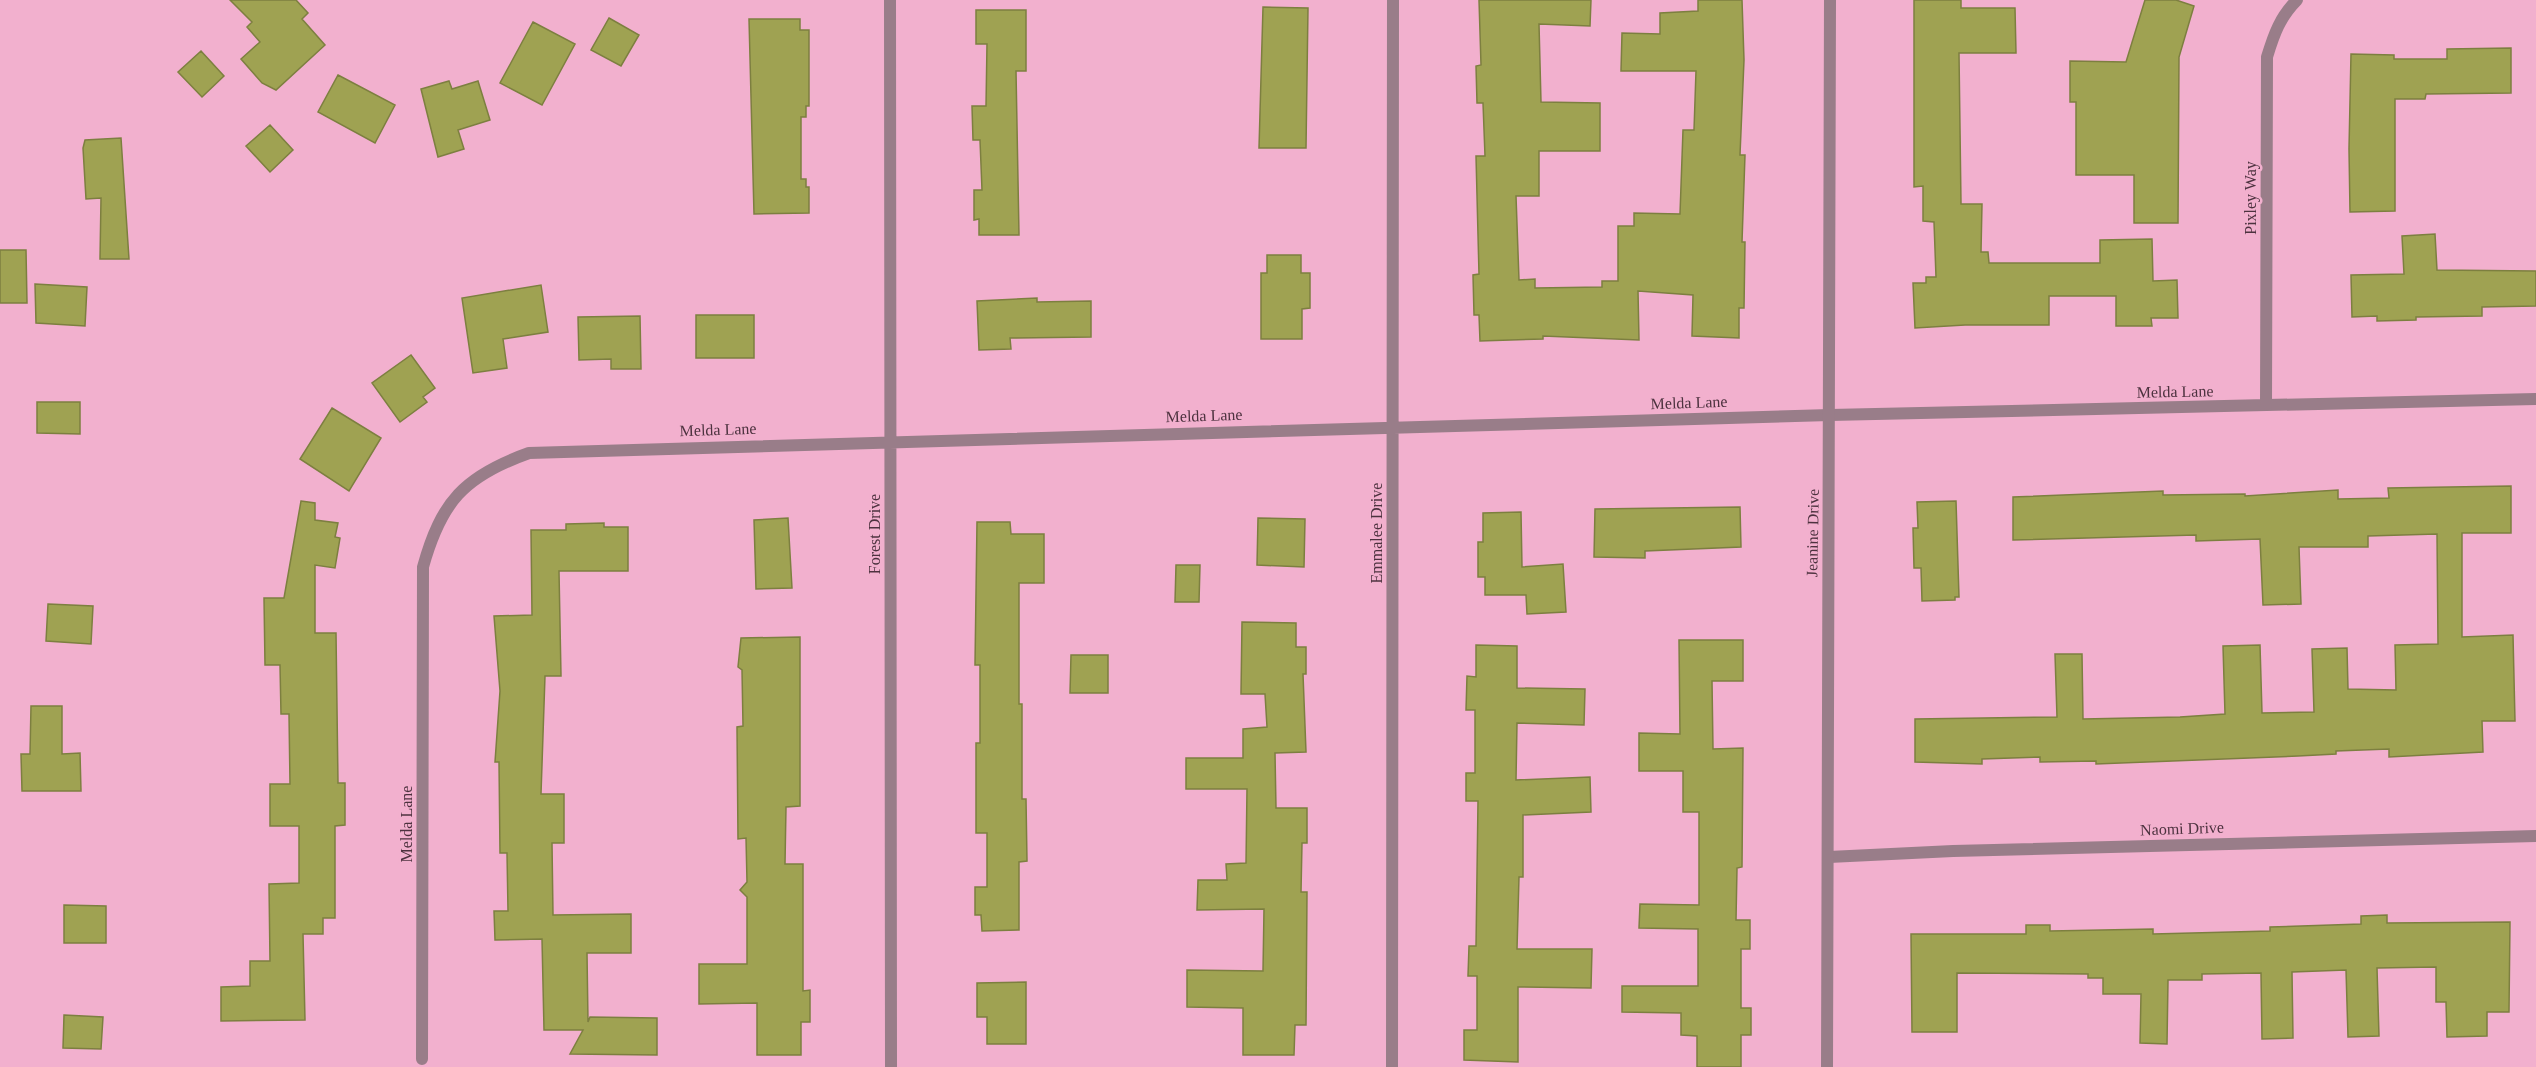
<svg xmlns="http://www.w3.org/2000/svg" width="2536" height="1067" font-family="'Times New Roman',serif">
<rect width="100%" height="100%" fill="#f2b0ce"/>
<path fill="#9fa252" stroke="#7d7f40" stroke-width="1.5" d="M 230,0 L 296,0 L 308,13 L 302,19 L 325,45 L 276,90 L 262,83 L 241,59 L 260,42 L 247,27 L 252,22 Z
M 1479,0 L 1591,0 L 1590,26 L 1539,24 L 1541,102 L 1600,103 L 1600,151 L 1539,151 L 1539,196 L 1516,196 L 1519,280 L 1535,279 L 1535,288 L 1602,287 L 1602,281 L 1618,281 L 1618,226 L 1634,226 L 1634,213 L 1680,214 L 1683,130 L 1694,130 L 1696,71 L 1621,71 L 1622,33 L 1660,34 L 1660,13 L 1698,11 L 1698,0 L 1742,0 L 1744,60 L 1740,155 L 1745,155 L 1742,242 L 1745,242 L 1744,308 L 1739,308 L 1739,338 L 1692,336 L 1693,295 L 1638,291 L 1639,340 L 1543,336 L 1543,339 L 1480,341 L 1479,315 L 1474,315 L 1473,275 L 1479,274 L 1476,156 L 1485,156 L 1483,103 L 1477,103 L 1476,66 L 1481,65 Z
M 1914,0 L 1961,0 L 1961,8 L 2015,8 L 2016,53 L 1959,53 L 1961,204 L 1982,204 L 1981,252 L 1988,252 L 1989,263 L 2100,263 L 2100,240 L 2152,239 L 2153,281 L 2177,280 L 2178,318 L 2151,318 L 2152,326 L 2116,326 L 2116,296 L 2049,296 L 2049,325 L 1965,325 L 1915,328 L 1913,283 L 1926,283 L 1926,277 L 1936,277 L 1934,222 L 1923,221 L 1923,186 L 1914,187 Z
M 2145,0 L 2176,0 L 2194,6 L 2179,57 L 2178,223 L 2134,223 L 2134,175 L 2076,175 L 2076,102 L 2070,102 L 2070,61 L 2126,62 Z
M 1263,7 L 1308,8 L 1306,148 L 1259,148 Z
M 976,10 L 1026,10 L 1026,71 L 1016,71 L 1019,235 L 979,235 L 979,219 L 974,220 L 974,190 L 982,190 L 980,140 L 973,140 L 972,106 L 986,106 L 987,44 L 976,44 Z
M 609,18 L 639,35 L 621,66 L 591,50 Z
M 749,19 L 800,19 L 800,30 L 809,30 L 809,106 L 806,106 L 806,117 L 801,117 L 801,179 L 806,179 L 806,187 L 809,187 L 809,213 L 754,214 Z
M 533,22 L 575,44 L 542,105 L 500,83 Z
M 2511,48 L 2511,93 L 2426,94 L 2425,99 L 2395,99 L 2395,211 L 2350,212 L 2349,149 L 2351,54 L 2394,55 L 2394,59 L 2447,59 L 2447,49 Z
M 201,51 L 224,76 L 202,97 L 178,72 Z
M 338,75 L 395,105 L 375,143 L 318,112 Z
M 449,81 L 452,89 L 478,81 L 490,120 L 458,130 L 464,149 L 438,157 L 421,89 Z
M 270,125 L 293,150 L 270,172 L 246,146 Z
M 121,138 L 129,259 L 100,259 L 101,198 L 86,199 L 83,148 L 85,140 Z
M 2435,234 L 2437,270 L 2536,271 L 2536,306 L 2482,307 L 2482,316 L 2416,317 L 2416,320 L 2377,321 L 2377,316 L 2352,317 L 2351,275 L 2404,274 L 2402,236 Z
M 0,250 L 26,250 L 27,303 L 0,303 Z
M 1267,255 L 1301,255 L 1301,273 L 1310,273 L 1310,308 L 1302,309 L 1302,339 L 1261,339 L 1261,273 L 1267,273 Z
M 35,284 L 87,287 L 85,326 L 36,323 Z
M 541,285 L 548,332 L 503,339 L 507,368 L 473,373 L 462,298 Z
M 1037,298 L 1037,302 L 1091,301 L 1091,337 L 1010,338 L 1011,349 L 979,350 L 977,301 Z
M 696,315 L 754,315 L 754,358 L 696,358 Z
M 640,316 L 641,369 L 611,369 L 611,359 L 579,360 L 578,317 Z
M 411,355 L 435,388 L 423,397 L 427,402 L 400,422 L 372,383 Z
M 37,402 L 80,402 L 80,434 L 37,433 Z
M 332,408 L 381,438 L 349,491 L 300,459 Z
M 2511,486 L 2511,533 L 2462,533 L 2462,637 L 2513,635 L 2515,721 L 2482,721 L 2483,752 L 2389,757 L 2389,749 L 2336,751 L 2336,754 L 2298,756 L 2096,764 L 2096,761 L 2040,762 L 2040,757 L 1982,759 L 1982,764 L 1915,762 L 1915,719 L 2057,717 L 2055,654 L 2082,654 L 2083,719 L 2180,717 L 2225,714 L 2223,646 L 2260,645 L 2262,713 L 2314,712 L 2312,649 L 2347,648 L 2348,689 L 2396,690 L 2395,645 L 2438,644 L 2437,534 L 2368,536 L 2368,547 L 2299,547 L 2301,604 L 2263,605 L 2260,539 L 2196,541 L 2196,535 L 2013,540 L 2013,497 L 2163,491 L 2163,495 L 2245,494 L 2245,496 L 2338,490 L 2338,499 L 2389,498 L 2388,488 Z
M 301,501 L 315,503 L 315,520 L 338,523 L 335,537 L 340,538 L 335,568 L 315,565 L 315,633 L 336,633 L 338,783 L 345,783 L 345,825 L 335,826 L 335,918 L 323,918 L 323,934 L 303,934 L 305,1020 L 221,1021 L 221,987 L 250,986 L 250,961 L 270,961 L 269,884 L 299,883 L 299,826 L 270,826 L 270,784 L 290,784 L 289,714 L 281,714 L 280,665 L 265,665 L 264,598 L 284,598 Z
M 1956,501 L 1959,597 L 1955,597 L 1955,600 L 1922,601 L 1921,568 L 1914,568 L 1913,528 L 1918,528 L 1917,502 Z
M 1740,507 L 1741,547 L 1645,551 L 1645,558 L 1594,557 L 1595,509 Z
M 1521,512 L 1522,567 L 1563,564 L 1566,612 L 1527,614 L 1526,595 L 1485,595 L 1485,577 L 1478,577 L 1478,542 L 1483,542 L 1483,513 Z
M 788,518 L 792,588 L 756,589 L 754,520 Z
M 1258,518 L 1305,519 L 1304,567 L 1257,565 Z
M 977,522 L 1010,522 L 1011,534 L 1044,534 L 1044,583 L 1019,583 L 1019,704 L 1022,704 L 1022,799 L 1026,799 L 1027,861 L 1019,862 L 1019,930 L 982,931 L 981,915 L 975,915 L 975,887 L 987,887 L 987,833 L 976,833 L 976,743 L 980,743 L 980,665 L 975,665 Z
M 604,523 L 604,527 L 628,527 L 628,571 L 559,571 L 561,676 L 545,676 L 541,794 L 564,794 L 564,843 L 552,843 L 553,915 L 631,914 L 631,953 L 587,953 L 588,1022 L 590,1017 L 657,1018 L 657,1055 L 570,1054 L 583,1030 L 544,1030 L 542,939 L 495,940 L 494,911 L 508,911 L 507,853 L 500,853 L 499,762 L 495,762 L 500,691 L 494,616 L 532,615 L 531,530 L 566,530 L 566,524 Z
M 1176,565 L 1200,565 L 1199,602 L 1175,602 Z
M 48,604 L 93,606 L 91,644 L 46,641 Z
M 1242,622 L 1296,623 L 1296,647 L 1306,647 L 1306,674 L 1303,674 L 1306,752 L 1275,753 L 1276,808 L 1307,808 L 1307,843 L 1302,843 L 1301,892 L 1307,892 L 1306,1025 L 1295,1025 L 1294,1055 L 1243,1055 L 1243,1008 L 1187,1007 L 1187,970 L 1263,971 L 1264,909 L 1197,910 L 1198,880 L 1227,880 L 1226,864 L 1246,863 L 1247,789 L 1186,789 L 1186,758 L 1243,758 L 1243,729 L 1267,727 L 1265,694 L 1241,694 Z
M 800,637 L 800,806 L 786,807 L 785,864 L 803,864 L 803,991 L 810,990 L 810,1022 L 801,1022 L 801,1055 L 757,1055 L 757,1003 L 699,1004 L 699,964 L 747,964 L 747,897 L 740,890 L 747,882 L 746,838 L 738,839 L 737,727 L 743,726 L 742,670 L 738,667 L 741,638 Z
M 1679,640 L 1743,640 L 1743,681 L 1712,681 L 1713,749 L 1743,748 L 1742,867 L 1737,868 L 1736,920 L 1750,920 L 1750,949 L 1741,949 L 1741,1008 L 1751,1008 L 1751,1035 L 1741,1035 L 1741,1067 L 1697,1067 L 1697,1036 L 1681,1035 L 1681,1013 L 1622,1012 L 1622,986 L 1698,986 L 1698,929 L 1639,928 L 1640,904 L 1699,905 L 1699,812 L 1683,812 L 1683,771 L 1639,771 L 1639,733 L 1680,734 Z
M 1476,645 L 1517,646 L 1517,688 L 1585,689 L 1584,725 L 1517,723 L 1516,780 L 1590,777 L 1591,812 L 1523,815 L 1523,877 L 1519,877 L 1517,949 L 1592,949 L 1591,988 L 1518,987 L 1518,1062 L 1464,1060 L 1464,1030 L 1477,1030 L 1477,976 L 1468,976 L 1469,946 L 1476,946 L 1478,801 L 1466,801 L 1466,773 L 1475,773 L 1475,710 L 1466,710 L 1467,676 L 1476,677 Z
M 1071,655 L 1108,655 L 1108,693 L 1070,693 Z
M 31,706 L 62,706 L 62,754 L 80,753 L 81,791 L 22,791 L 21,754 L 30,754 Z
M 64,905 L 106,906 L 106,943 L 64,943 Z
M 2387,915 L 2387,923 L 2510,922 L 2509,1012 L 2487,1012 L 2487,1036 L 2447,1037 L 2446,1002 L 2436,1002 L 2436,967 L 2377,968 L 2379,1036 L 2348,1037 L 2346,970 L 2292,972 L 2293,1038 L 2262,1039 L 2261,973 L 2202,974 L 2202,980 L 2168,980 L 2167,1044 L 2140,1043 L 2141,994 L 2103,994 L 2103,978 L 2088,978 L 2088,974 L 1957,973 L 1957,1032 L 1912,1032 L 1911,934 L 2026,934 L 2026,925 L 2050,925 L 2050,931 L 2153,929 L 2153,934 L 2270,931 L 2270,927 L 2361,924 L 2361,916 Z
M 1026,982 L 1026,1044 L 987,1044 L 987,1017 L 977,1017 L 977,983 Z
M 64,1015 L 103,1017 L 101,1049 L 63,1048 Z"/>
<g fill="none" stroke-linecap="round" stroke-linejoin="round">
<path stroke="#997d89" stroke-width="12" d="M 890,0 L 891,1067
M 2266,405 L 2267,57 C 2274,34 2280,17 2297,0
M 1829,857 L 1953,851 L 2536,836
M 422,1059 L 423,567 C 441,502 464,476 529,453 L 1830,415 L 2536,399
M 1392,1067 L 1393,0"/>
<path stroke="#997d89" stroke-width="12" d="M 1827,1067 L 1830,0"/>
</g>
<g text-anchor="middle" stroke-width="5" stroke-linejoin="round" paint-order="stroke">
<g font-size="16" fill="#4d323f" stroke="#f2b0ce">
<text transform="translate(2250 198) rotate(-90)" y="6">Pixley Way</text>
<text transform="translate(2175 391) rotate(-1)" y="6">Melda Lane</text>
<text transform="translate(1689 402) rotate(-2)" y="6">Melda Lane</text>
<text transform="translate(1204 415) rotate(-2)" y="6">Melda Lane</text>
<text transform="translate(718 429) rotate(-2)" y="6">Melda Lane</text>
<text transform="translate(1376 533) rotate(-90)" y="6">Emmalee Drive</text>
<text transform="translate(1812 533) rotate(-89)" y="6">Jeanine Drive</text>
<text transform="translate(874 534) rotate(-90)" y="6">Forest Drive</text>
<text transform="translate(406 824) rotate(-90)" y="6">Melda Lane</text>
<text transform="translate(2182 828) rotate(-2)" y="6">Naomi Drive</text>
</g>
</g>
</svg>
